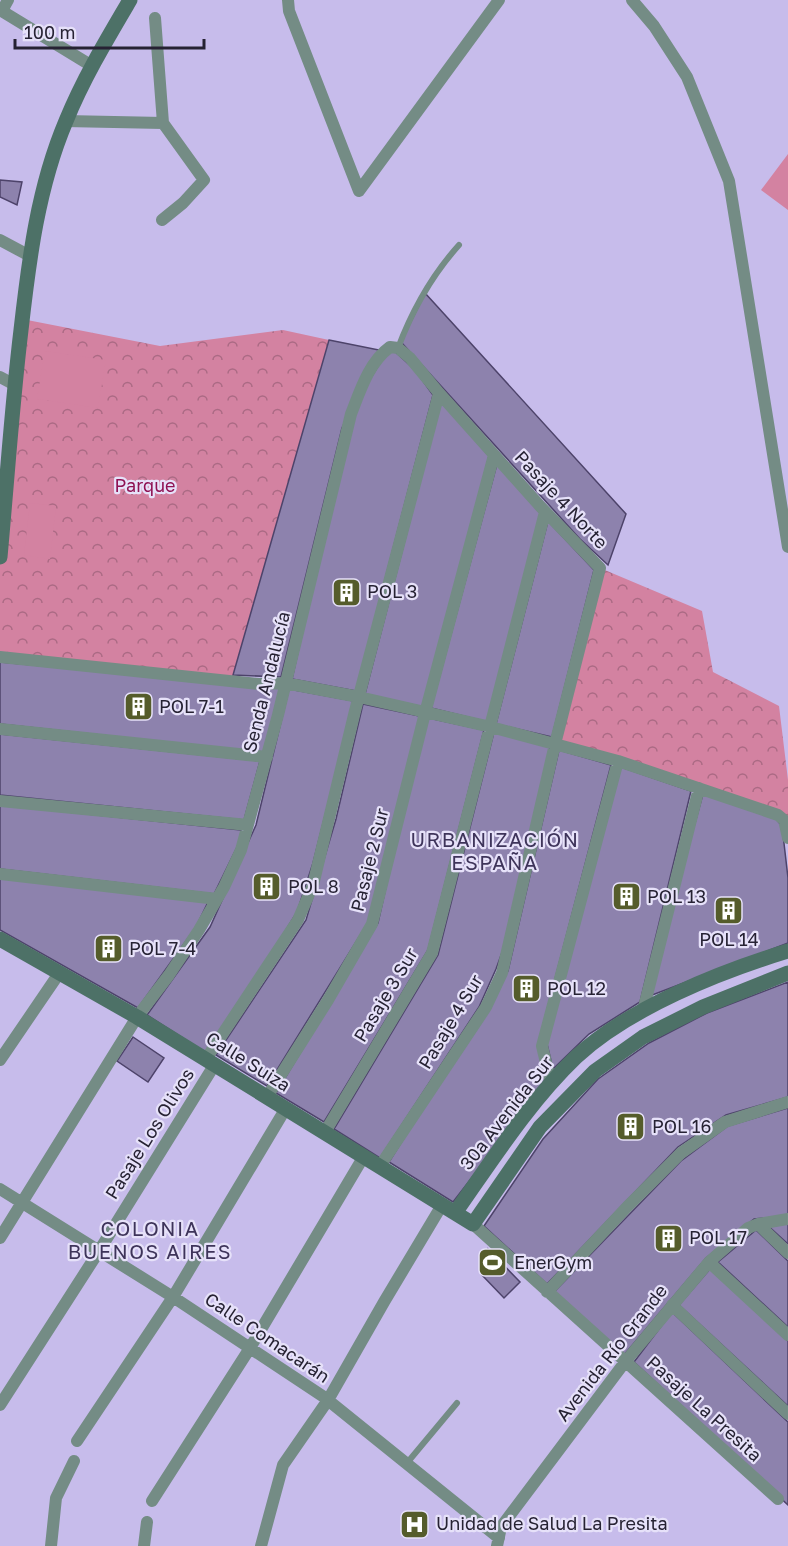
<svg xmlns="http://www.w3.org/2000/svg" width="788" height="1546" font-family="'Golos Text',sans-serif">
<defs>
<pattern id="park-crowns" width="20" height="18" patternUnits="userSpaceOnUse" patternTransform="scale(1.5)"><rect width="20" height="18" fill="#d382a1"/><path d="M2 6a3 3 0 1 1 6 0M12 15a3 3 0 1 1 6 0" fill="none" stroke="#ab6a84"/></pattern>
</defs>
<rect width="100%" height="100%" fill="#c7bceb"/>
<path fill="url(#park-crowns)" d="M 22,319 L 160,346 L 283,330 L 329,340 L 232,681 L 0,657 L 0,561 Z
M 600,568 L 702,611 L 713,672 L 779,706 L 788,780 L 788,819 L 556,741 Z"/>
<path fill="#d382a1" d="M 788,154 L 788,210 L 761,190 Z
M 45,351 L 106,360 L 98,408 L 37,399 Z
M 30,503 L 56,506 L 50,559 L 24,555 Z"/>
<path fill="#8d82ad" stroke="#4d436a" stroke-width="1.5" d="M 0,180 L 22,182 L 17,205 L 0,197 Z
M 425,293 L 626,514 L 608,565 L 580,539 L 401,342 Z
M 329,340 L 379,350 L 342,428 L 281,677 L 233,675 Z
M 390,347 L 415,370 L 433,395 L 356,691 L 292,679 L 350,420 L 370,379 Z
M 441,401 L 489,456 L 423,707 L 365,694 Z
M 497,464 L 541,514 L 488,722 L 431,708 Z
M 548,521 L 594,570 L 552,737 L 496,724 Z
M 0,662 L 280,688 L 264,753 L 0,724 Z
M 289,689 L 354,701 L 313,863 L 297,912 L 209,1055 L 147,1015 L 210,927 L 256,825 Z
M 363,704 L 424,717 L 369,921 L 267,1086 L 216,1055 L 306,920 L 336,819 Z
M 424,717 L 484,730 L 428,950 L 324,1122 L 276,1093 L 378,923 Z
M 494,732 L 550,747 L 504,947 L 496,969 L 479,1007 L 380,1158 L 334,1129 L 438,955 Z
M 0,734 L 260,761 L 244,820 L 0,795 Z
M 559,750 L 611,765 L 538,1044 L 550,1077 L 453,1202 L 389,1162 L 508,971 Z
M 621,767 L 691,791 L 640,1002 L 589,1034 L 553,1069 L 547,1044 Z
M 703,794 L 776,819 L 782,826 L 788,878 L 788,943 L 647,997 Z
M 0,805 L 241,830 L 240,841 L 214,894 L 0,869 Z
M 0,878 L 208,902 L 196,927 L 138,1008 L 0,930 Z
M 788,982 L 788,1097 L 726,1115 L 678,1147 L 547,1284 L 484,1226 L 543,1139 L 598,1079 L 649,1043 L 707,1013 Z
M 133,1037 L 164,1058 L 148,1082 L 117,1061 Z
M 788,1108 L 788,1216 L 754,1219 L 706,1258 L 624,1355 L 554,1292 L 681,1161 L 728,1126 Z
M 788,1222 L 788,1244 L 765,1223 Z
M 756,1230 L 788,1261 L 788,1327 L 718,1262 Z
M 488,1249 L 520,1282 L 504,1298 L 481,1274 Z
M 710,1269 L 788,1341 L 788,1406 L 679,1305 Z
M 672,1312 L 788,1422 L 788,1505 L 634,1362 Z"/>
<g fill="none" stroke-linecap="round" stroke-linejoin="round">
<path stroke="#748c85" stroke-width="6" d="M 398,348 C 412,311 432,275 459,245
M 407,1463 L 457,1403"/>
<path stroke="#748c85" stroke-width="12" d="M 288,0 L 289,11 L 359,191
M 632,0 L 654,26 L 687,77 L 729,181 L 788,547
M 0,10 L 92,66
M 2,11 L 8,0
M 155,18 L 163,123 L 204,180 L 183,203 L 162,220
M 65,121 L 163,123
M 359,191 L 499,0
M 0,240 L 30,256
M 0,377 L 15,385
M 0,657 L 259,684 L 285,683 L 359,697 L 491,727 L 618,761 L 778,815 L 784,820 L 788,838
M 0,729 L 267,757
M 0,801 L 248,825
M 0,874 L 217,899
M 643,1011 L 699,788
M 206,1059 L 298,920 L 313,885 L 355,711 L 439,393
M 0,1060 L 60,972
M 551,1083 L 542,1046 L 618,761
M 267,1097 L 328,1000 L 372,924 L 424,717 L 494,455
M 325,1132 L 432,953 L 545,512
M 0,1189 L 173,1297 L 324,1397 L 499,1538
M 473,1224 L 778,1499
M 758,1224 L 788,1253
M 0,1238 L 137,1017 L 169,975 L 199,930 L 224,887 L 241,850 L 278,715 L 351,414 C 360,391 369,362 390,347 L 398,348 L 410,358 L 439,393 L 540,506 L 600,568 L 555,744 L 502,973 L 486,1007 L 380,1166
M 709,1262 L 788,1335
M 547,1292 L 627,1207 L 681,1153 L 725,1122 L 788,1102
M 672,1305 L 788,1414
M 0,1405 L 99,1251 L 215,1064
M 77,1441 L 173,1297 L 286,1108
M 152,1501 L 250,1348 L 364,1156
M 51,1546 L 56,1498 L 74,1461
M 144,1546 L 147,1522
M 261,1546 L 283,1465 L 328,1400 L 384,1302 L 442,1205
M 497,1546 L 501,1527 L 625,1362 L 709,1262 L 748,1228 L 758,1224 L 788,1219"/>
<path stroke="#4d7167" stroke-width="15" d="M 0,557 C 7,481 12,405 21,330 C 29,259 38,187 66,121 C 83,79 107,39 130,0
M 0,939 L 137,1017 L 473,1224 L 540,1127 L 595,1071 L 643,1037 L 703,1007 L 788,973
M 455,1213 C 493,1159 529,1102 576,1057 C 629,1008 719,972 788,951"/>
</g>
<defs>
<symbol id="building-square" viewBox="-11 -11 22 22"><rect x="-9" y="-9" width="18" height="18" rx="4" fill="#555c2b" stroke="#e6e1f9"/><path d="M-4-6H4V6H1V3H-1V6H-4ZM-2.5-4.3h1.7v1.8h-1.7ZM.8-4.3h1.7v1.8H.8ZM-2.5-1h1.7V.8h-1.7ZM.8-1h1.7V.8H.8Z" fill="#fff"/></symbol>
<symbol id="stadium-square" viewBox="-11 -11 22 22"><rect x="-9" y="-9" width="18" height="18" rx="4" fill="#555c2b" stroke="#e6e1f9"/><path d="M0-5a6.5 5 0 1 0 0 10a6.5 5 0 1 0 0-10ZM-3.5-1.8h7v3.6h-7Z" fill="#fff"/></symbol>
<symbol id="hospital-square" viewBox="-11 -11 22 22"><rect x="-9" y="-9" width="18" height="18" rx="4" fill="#555c2b" stroke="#e6e1f9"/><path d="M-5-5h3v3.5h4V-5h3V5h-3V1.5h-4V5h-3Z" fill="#fff"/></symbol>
</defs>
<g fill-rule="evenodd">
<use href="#building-square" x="330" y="576" width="33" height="33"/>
<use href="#building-square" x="122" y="690" width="33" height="33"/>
<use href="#building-square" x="250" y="870" width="33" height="33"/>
<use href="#building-square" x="610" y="880" width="33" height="33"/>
<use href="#building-square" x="712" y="894" width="33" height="33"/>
<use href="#building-square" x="92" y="932" width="33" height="33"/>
<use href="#building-square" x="510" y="972" width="33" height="33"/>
<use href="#building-square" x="614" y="1110" width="33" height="33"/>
<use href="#building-square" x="652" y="1222" width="33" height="33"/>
<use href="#stadium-square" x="476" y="1246" width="33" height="33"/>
<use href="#hospital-square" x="398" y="1508" width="33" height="33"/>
</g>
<g text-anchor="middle" stroke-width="4.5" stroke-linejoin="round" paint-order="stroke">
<g font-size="18" fill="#8f1153" stroke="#e6e1f9">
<text x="145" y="492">Parque</text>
</g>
<g font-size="18" fill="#262233" stroke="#e6e1f9">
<text transform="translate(561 500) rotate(47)" y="6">Pasaje 4 Norte</text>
<text transform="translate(267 682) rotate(-76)" y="6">Senda Andalucía</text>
<text transform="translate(370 860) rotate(-76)" y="6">Pasaje 2 Sur</text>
<text transform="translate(386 995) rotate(-59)" y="6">Pasaje 3 Sur</text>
<text transform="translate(451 1022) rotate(-59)" y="6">Pasaje 4 Sur</text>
<text transform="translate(248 1062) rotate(32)" y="6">Calle Suiza</text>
<text transform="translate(507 1113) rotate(-52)" y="6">30a Avenida Sur</text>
<text transform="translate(150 1134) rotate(-58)" y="6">Pasaje Los Olivos</text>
<text transform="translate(267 1338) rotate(34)" y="6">Calle Comacarán</text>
<text transform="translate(612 1353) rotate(-52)" y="6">Avenida Río Grande</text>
<text transform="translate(704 1409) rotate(42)" y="6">Pasaje La Presita</text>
</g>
<g font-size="18" fill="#262233" stroke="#e6e1f9" text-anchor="start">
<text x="367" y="598">POL 3</text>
<text x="159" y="713">POL 7-1</text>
<text x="288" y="893">POL 8</text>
<text x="647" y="903">POL 13</text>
<text x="729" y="946" text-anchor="middle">POL 14</text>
<text x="129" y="955">POL 7-4</text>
<text x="547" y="995">POL 12</text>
<text x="652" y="1133">POL 16</text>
<text x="689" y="1244">POL 17</text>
<text x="514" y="1269">EnerGym</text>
<text x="436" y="1530">Unidad de Salud La Presita</text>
</g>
<g font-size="20" letter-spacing="1.5" fill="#3e345a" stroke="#e6e1f9">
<text x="495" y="847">URBANIZACIÓN<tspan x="495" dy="23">ESPAÑA</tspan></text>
<text x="150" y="1236">COLONIA<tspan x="150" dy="23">BUENOS AIRES</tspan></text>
</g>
</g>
<path d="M15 39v9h189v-9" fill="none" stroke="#262233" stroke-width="3"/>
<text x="24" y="39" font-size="18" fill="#262233" stroke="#e6e1f9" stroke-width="4.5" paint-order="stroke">100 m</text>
</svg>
